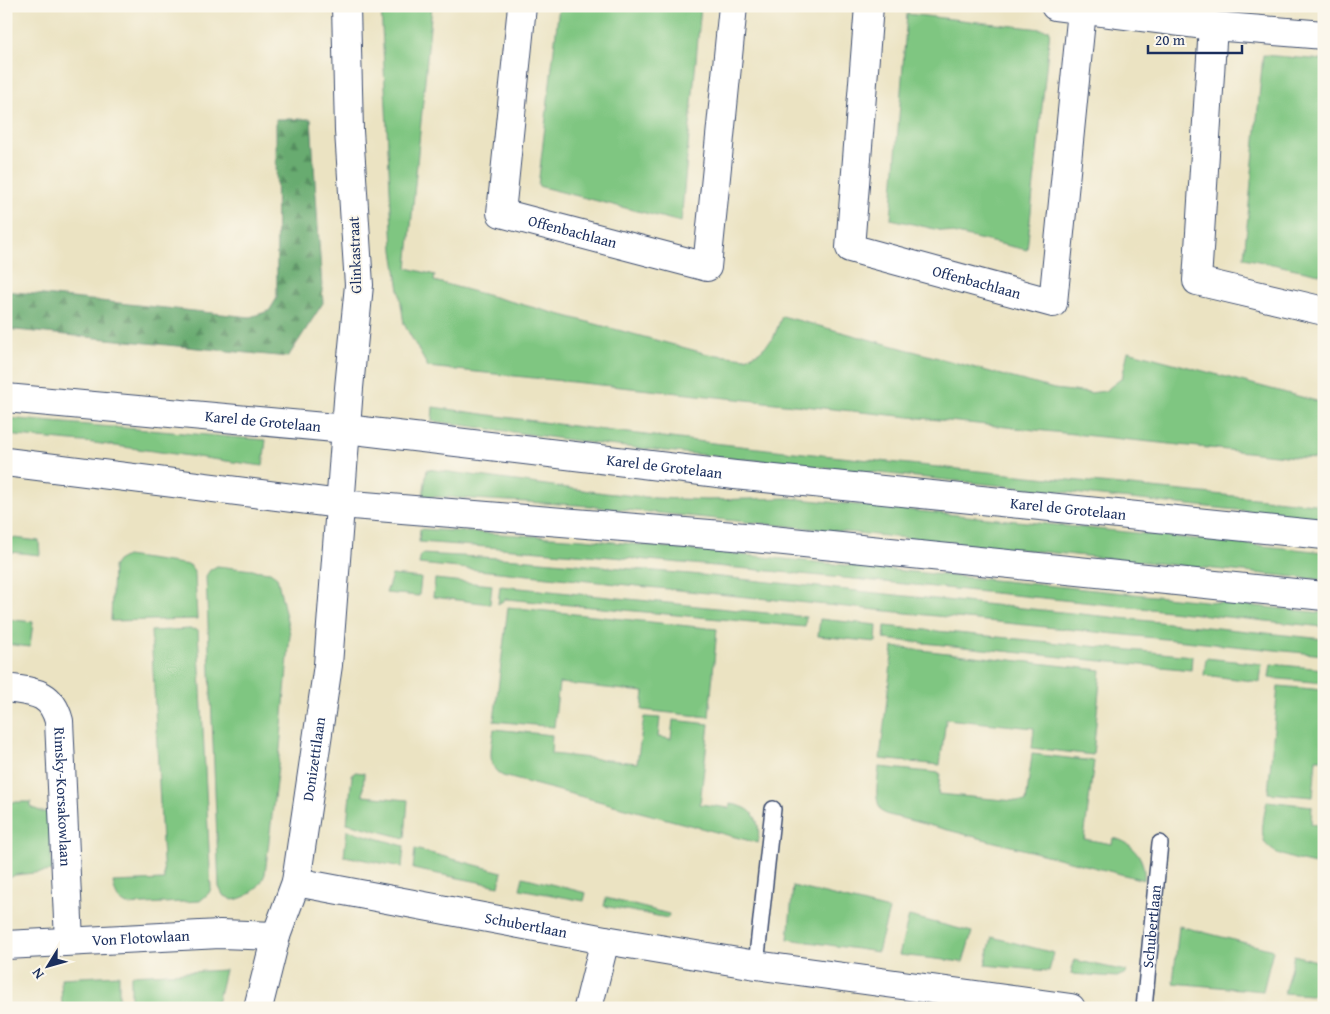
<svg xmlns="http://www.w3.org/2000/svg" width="1330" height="1014" font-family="'Gentium Book Plus',serif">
<defs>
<pattern id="forest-firs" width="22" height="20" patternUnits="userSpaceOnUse" patternTransform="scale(1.25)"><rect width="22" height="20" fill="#67ab6f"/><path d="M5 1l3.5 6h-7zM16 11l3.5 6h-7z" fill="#548c5e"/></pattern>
</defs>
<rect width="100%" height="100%" fill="#fbf7ec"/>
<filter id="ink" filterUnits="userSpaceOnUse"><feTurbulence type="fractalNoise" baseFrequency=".02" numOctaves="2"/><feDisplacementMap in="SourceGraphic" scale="10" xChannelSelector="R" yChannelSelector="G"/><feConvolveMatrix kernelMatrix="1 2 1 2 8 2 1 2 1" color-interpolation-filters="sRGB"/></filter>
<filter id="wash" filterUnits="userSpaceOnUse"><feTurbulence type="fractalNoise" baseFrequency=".0096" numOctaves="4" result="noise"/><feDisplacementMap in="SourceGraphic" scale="20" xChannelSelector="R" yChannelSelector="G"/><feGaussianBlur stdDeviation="1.12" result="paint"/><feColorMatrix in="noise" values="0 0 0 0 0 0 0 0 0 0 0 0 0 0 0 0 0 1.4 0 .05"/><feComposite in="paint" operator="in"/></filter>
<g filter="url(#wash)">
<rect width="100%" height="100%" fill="#ebe3c2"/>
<path fill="#7fc681" stroke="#4d7a70" d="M 381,6 L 432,6 L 407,268 L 435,275 L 434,281 L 708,354 L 746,358 L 759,352 L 773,339 L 782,316 L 1054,389 L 1090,393 L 1105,391 L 1122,378 L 1128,351 L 1324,403 L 1324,460 L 428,367 L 404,324 L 393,250 Z
M 559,6 L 701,6 L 681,222 L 538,186 Z
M 907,14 L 1050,30 L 1027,250 L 891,219 Z
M 1263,55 L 1324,60 L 1324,275 L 1244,258 Z
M 433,407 C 729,450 1027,475 1324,505 L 1324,519 L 607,445 L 432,421 Z
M 6,418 L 266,440 L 263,466 L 94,443 L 6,435 Z
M 427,469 L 605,493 L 655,498 L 707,500 L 789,498 L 1324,552 L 1324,580 L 577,505 L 423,496 Z
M 420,529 L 583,539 L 1324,613 L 1324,627 C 1022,596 721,563 419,542 Z
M 6,537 L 39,541 L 40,555 L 11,552 L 6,554 Z
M 421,554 L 518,559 L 701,575 L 1324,639 L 1324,655 L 419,564 Z
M 126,556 L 190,565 L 195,574 L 197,619 L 111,621 L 113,567 L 117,561 Z
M 217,566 L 270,572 L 277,577 L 290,634 L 280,749 L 265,874 C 260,888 248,898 233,900 L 223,895 L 219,887 L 206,576 L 210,570 Z
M 392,575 L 421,578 L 419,596 L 386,593 Z
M 435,579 L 492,585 L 490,604 L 433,597 Z
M 500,586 L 806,617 L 805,627 L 506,599 L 498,604 Z
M 508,607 L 717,629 L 709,717 L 642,710 L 644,692 L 559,683 L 554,727 L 494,721 Z
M 6,619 L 33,622 L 30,647 L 6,644 Z
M 820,619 L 877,625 L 876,642 L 818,636 Z
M 885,626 L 1192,656 L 1191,670 L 884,639 Z
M 191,629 L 198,630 L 211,888 L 209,893 L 200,901 L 127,905 C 116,900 115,893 113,882 L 164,880 L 151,631 Z
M 893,647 L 1101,670 L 1093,755 L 1032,748 L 1034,728 L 946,719 L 940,765 L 880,759 Z
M 1206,658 L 1262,664 L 1260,682 L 1204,675 Z
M 1271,664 L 1324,669 L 1324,683 L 1269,678 Z
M 1278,686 L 1324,690 L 1324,759 L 1316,759 L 1313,797 L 1268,793 Z
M 644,717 L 660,718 L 658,737 L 671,739 L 673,720 L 709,724 L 700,804 L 729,808 L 730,804 C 754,807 761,819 758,843 L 503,776 C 485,767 492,746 494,729 L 552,735 L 551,754 L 637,763 Z
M 1032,754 L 1094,761 L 1084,839 L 1112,844 L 1113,838 C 1134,842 1146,860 1144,880 L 885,814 C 872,803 878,782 879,767 L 940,773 L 938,794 L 1026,802 Z
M 355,772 L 364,773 L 363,796 L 408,800 L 405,838 L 347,823 L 352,776 Z
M 1267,801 L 1312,806 L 1311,824 L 1324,826 L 1324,866 C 1309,862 1269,857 1264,840 C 1260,829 1265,812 1267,801 Z
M 6,802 L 31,802 L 31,807 L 42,812 L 49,812 L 52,871 L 15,875 L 6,880 L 6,841 L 8,838 L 8,830 L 6,828 Z
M 347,830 L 404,846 L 402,867 L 344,856 Z
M 415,849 L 502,872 L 499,886 L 413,869 Z
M 523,877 L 586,893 L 584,901 L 520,889 Z
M 793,886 L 889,910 L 878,952 L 788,939 Z
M 606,898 L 669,914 L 668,918 L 604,906 Z
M 909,916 L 972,932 L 963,962 L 899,955 Z
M 1179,926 L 1273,950 L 1263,991 L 1173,983 Z
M 992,937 L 1054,953 L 1049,971 L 985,965 Z
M 1294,955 L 1324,963 L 1324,996 L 1284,993 Z
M 1074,960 L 1126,971 L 1126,973 L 1117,977 L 1071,974 Z
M 225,970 L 216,1008 L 131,1008 L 131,975 Z
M 119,975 L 119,1008 L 62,1008 L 61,978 Z"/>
<path fill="url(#forest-firs)" stroke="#416d66" d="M 276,119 L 311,119 L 323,303 L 288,357 L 6,329 L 6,291 L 250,317 L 269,311 L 277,298 Z"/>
</g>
<g filter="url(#ink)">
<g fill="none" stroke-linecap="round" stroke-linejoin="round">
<defs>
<g id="lane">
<path d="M 756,965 L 773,809"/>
<path id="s1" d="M 1144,1008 L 1160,843"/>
</g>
<g id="street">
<path id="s2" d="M 522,6 L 501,213 L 707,267 L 733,6"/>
<path id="s3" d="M 869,6 L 850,248 L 1053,303 L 1082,10"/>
<path d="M 1213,26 L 1197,281 L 1324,311"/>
<path id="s4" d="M 6,688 C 33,692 51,691 59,721 L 69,941"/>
<path id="s5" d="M 296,882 L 605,940 L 756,965 L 1071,1008"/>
<path id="s6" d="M 6,945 L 220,934 L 276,936"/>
<path d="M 588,1008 L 605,940"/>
</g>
<g id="secondary">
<path d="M 1055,6 L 1213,26 L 1324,35"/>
<path id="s7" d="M 258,1008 L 276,936 L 296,882 L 328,665 L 349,388 L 359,285 L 349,131 L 346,6"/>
</g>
<g id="primary">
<path id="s8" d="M 6,398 L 346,429 L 735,475 L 1324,535"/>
<path d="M 6,462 L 340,504 L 734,536 L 1324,596"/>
</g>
</defs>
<use href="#lane" stroke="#3a4a6d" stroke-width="18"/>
<use href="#street" stroke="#3a4a6d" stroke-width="30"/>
<use href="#secondary" stroke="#3a4a6d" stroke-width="30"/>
<use href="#primary" stroke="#3a4a6d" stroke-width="30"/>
<use href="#lane" stroke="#fff" stroke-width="15"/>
<use href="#street" stroke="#fff" stroke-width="28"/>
<use href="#secondary" stroke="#fff" stroke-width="28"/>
<use href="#primary" stroke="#fff" stroke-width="28"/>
</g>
</g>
<g text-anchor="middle" stroke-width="4" stroke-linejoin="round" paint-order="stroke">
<g font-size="15" fill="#1b2f5e" stroke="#fbf7ec">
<text dy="5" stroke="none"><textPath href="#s2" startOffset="282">Offenbachlaan</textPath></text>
<text transform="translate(355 255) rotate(-92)" y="5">Glinkastraat</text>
<text dy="5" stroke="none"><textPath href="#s3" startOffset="374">Offenbachlaan</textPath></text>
<text dy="5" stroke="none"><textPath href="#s8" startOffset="258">Karel de Grotelaan</textPath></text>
<text dy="5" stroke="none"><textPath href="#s8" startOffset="662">Karel de Grotelaan</textPath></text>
<text dy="5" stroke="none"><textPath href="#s8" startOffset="1068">Karel de Grotelaan</textPath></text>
<text dy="5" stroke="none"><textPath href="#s7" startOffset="256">Donizettilaan</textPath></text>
<text dy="5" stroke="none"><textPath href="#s4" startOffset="144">Rimsky-Korsakowlaan</textPath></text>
<text dy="5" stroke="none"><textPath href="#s5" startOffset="234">Schubertlaan</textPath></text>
<text dy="5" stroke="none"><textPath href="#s1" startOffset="82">Schubertlaan</textPath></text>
<text dy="5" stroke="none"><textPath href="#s6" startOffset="135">Von Flotowlaan</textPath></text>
</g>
</g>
<rect width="1330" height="1014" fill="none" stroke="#fbf7ec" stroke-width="25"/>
<g transform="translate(48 966) rotate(233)" stroke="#fbf7ec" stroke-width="4" paint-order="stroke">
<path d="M0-4L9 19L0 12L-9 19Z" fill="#1b2f5e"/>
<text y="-8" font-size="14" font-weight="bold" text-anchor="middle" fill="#1b2f5e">N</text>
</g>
<path d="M1148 45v8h94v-8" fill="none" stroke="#1b2f5e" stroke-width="2.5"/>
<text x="1155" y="45" font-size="15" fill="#1b2f5e" stroke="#fbf7ec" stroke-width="4" paint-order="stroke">20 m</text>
</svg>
